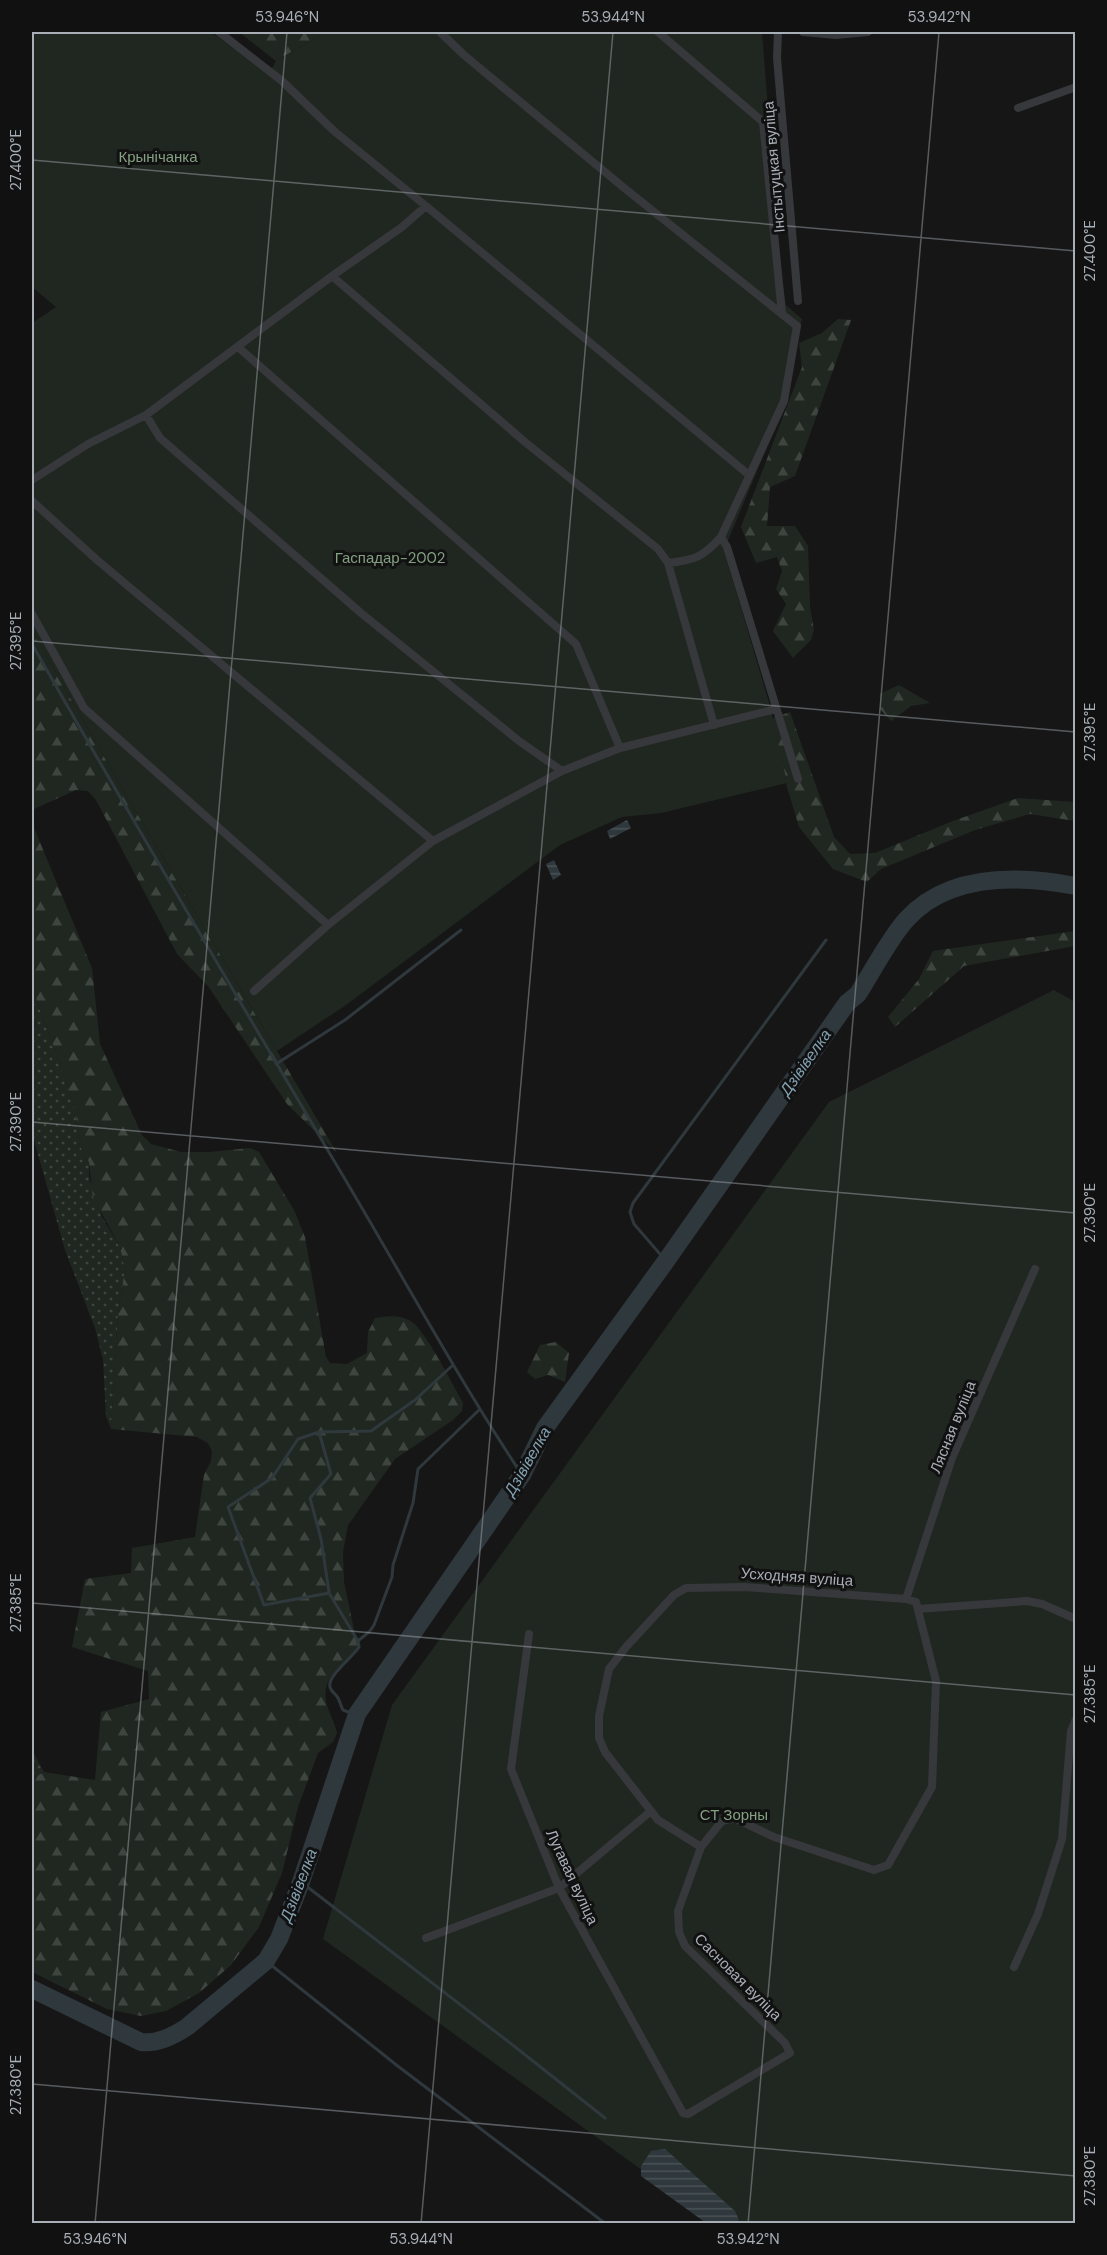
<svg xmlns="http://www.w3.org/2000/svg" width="1107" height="2255" font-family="'DM Sans',sans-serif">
<defs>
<pattern id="grass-dots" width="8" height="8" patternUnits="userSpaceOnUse" patternTransform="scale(1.5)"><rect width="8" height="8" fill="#202720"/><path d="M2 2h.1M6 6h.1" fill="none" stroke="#3e443e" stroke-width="1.8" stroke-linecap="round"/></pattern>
<pattern id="forest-firs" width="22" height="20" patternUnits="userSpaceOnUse" patternTransform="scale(1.5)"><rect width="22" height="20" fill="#202720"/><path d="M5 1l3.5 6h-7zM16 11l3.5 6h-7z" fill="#3e443e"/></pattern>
<pattern id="water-rules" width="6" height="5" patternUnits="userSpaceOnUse" patternTransform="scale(1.5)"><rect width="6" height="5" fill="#2f383c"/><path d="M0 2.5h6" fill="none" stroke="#4a5256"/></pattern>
</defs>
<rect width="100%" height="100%" fill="#161617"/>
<path fill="url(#grass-dots)" d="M 32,987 L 74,1104 L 82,1152 L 89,1162 L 89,1177 L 102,1217 L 120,1247 L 125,1269 L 118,1313 L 111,1429 L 106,1416 L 103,1360 L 95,1328 L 65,1250 L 32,1133 Z
M 32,1750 L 44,1772 L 32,1779 Z"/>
<path fill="url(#forest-firs)" d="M 239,32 L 326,32 L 276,61 Z
M 838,319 L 851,320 L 795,476 L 770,487 L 767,526 L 795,526 L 808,546 L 810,607 L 814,630 L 811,640 L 793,658 L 773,631 L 786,604 L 776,589 L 782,571 L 777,557 L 756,563 L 741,527 L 802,367 L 799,343 L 822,333 Z
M 32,631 L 118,781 L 337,1153 L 287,1104 L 208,986 L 177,954 L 96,800 L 88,791 L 76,790 L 32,810 Z
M 899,685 L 930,703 L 911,706 L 891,721 L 880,709 L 880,694 Z
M 790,712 L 834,837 L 850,854 L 875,853 L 953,821 L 1018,798 L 1075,802 L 1075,821 L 1030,814 L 975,830 L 881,869 L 867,882 L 833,869 L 799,827 L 767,720 Z
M 32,823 L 92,968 L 100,1044 L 142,1135 L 151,1144 L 181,1152 L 210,1152 L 250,1148 L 259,1152 L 294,1210 L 305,1237 L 326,1357 L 330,1363 L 347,1364 L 367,1353 L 368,1332 L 375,1318 C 387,1316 400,1314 412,1322 C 426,1332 453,1385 463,1403 L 462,1411 L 453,1420 L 395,1459 L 348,1525 L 343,1552 L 344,1582 L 358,1649 C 338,1668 317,1681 329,1711 C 332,1719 335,1725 337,1733 L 333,1742 L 318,1753 L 298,1807 L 282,1873 L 259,1927 L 231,1965 L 199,1993 L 166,2011 L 141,2016 L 107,2009 L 32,1972 L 32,1779 L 44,1772 L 95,1780 L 101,1712 L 149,1699 L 148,1671 L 72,1647 L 85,1579 L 131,1573 L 132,1548 L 195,1537 L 204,1475 L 211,1461 L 212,1451 L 208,1443 L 197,1437 L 111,1429 L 118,1313 L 125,1269 L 120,1247 L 93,1197 L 89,1162 L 82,1152 L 74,1104 L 32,987 Z
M 1075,931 L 1075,946 L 964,966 L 895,1027 L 888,1017 L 919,979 L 933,951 Z
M 556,1342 L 569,1353 L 565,1382 L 548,1375 L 535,1379 L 527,1372 L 540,1345 Z"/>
<path fill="#202720" d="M 32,32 L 211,32 L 269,74 L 276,61 L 326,32 L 762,32 L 781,272 L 786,305 L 802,319 L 788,397 L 724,550 L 770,706 L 787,783 L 661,813 L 622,817 L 560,845 L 346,1005 L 277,1051 L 118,781 L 32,631 L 32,323 L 56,307 L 32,287 Z
M 1054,990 L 1075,1002 L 1075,2223 L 715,2223 L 323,1939 L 392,1705 L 829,1102 Z"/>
<path fill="url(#water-rules)" d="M 627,820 L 631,828 L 610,839 L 607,831 Z
M 554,860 L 561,875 L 553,880 L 546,864 Z
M 665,2149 L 735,2211 L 739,2220 L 735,2223 L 706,2223 L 641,2176 L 641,2166 L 651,2151 Z"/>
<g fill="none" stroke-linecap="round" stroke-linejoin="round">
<path stroke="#2f383c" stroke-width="3" d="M 32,644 C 130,817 232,988 333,1159 C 396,1264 454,1372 522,1475
M 276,1064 L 345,1020 L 461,930
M 666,1261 L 634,1224 L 630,1212 L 633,1203 L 826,940
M 319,1432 L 331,1474 L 310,1498 L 321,1539 L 329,1592
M 358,1641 L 329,1593 L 264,1605 L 228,1507 L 272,1478 L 298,1439 L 319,1432 L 371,1431 L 415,1400 L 453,1365
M 357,1714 C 338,1709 345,1713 338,1698 C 336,1694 331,1692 330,1687 C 327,1676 353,1657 359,1647 L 358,1641 L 370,1631 L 374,1625 L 392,1577 L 393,1565 L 413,1503 L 418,1469 L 479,1410
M 301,1882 L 514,2046 L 605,2118
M 266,1961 L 399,2067 L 606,2224"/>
<path stroke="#2f383c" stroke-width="18" d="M 32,1989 L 141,2042 C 158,2044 173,2036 187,2027 L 266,1961 L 279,1939 L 301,1882 L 357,1714 L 522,1475 L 545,1428 L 666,1261 L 847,1003 L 858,994 C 872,972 889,939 906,920 C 948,873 1018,875 1076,886"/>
<path stroke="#37383c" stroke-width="8" d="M 219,32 L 282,81 L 334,131 L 426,206
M 440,32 L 464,55 L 623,187 L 797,326 L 784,401 L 721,537 C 703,557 695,560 668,563
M 658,32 L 763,122 L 782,314
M 778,32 L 777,58 L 798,301
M 803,32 L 836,35 L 868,32
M 1018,108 L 1076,87
M 332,276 L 525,442 L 658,549 L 668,563 L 714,725
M 238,347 L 576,644 L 620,748
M 146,415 L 160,438 L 361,613 L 519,741 L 562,771
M 32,480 L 88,444 L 146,415 L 332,276 L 402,227 L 426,206 L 749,475
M 32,501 L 97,560 L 433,841
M 721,537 L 727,547 L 798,779
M 32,614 L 84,708 L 328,925
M 254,991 L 328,925 L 433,841 L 562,771 L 620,748 L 776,709
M 906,1599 L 952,1458 L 1035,1269
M 918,1609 L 1027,1601 L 1042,1604 L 1076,1619
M 529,1634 L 511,1769 L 559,1888 L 683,2113 L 688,2114 L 790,2053 L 785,2043 L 685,1946 L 679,1932 L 678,1911 L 701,1847 L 722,1821 L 734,1818 L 774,1837 L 874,1870 L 888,1865 L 932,1787 L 936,1681 L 916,1602 L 906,1599 L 745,1587 L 686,1588 L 674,1595 L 626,1647 L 609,1669 L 599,1716 L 599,1738 L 605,1752 L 658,1820 L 701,1847
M 426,1938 L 559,1888 L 651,1811
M 1014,1967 L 1038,1914 L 1062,1839 L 1071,1731 L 1076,1719"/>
</g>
<path fill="none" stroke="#a9afb6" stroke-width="1.5" stroke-opacity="0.45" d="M 32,160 L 1076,251M 32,641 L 1076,732M 32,1122 L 1076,1213M 32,1603 L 1076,1695M 32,2084 L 1076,2176M 95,2224 L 287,32M 421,2224 L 613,32M 748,2224 L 939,32M 1074,2224 L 1076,2204"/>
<g text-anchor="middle" stroke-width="6" stroke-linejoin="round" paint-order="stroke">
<g font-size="15" fill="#83a081" stroke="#111112">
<text x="158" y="162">Крынічанка</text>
<text x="390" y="563">Гаспадар-2002</text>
<text x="734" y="1820">СТ Зорны</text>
</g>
<g font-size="15" fill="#a9afb6" stroke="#111112">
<text transform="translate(774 167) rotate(-95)" y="5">Інстытуцкая вуліца</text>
<text transform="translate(953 1427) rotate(-68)" y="5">Лясная вуліца</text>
<text transform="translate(797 1577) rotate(4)" y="5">Усходняя вуліца</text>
<text transform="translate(572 1877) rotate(65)" y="5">Лугавая вуліца</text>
<text transform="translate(738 1977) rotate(45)" y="5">Сасновая вуліца</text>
</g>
<g font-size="16" font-style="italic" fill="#82a0af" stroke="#111112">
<text transform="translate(805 1062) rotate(-55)" y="6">Дзівівелка</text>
<text transform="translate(527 1461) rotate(-60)" y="6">Дзівівелка</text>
<text transform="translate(298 1885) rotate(-69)" y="6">Дзівівелка</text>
</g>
</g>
<rect width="1107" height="2255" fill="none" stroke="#111112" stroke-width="66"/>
<rect x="33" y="33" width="1041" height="2189" fill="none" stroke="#a9afb6" stroke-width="2"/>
<g font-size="15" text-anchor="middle" fill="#a9afb6">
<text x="287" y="22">53.946°N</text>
<text x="613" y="22">53.944°N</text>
<text x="939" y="22">53.942°N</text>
<text transform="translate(16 160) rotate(-90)" y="5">27.400°E</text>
<text transform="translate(1090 251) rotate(-90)" y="5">27.400°E</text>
<text transform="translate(16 641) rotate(-90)" y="5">27.395°E</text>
<text transform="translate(1090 732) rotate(-90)" y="5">27.395°E</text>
<text transform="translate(16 1122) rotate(-90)" y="5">27.390°E</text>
<text transform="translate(1090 1213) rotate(-90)" y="5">27.390°E</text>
<text transform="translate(16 1603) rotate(-90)" y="5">27.385°E</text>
<text transform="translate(1090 1694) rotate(-90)" y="5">27.385°E</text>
<text transform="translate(16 2085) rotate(-90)" y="5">27.380°E</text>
<text transform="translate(1090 2176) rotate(-90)" y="5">27.380°E</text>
<text x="95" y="2244">53.946°N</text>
<text x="421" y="2244">53.944°N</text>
<text x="748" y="2244">53.942°N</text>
</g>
</svg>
